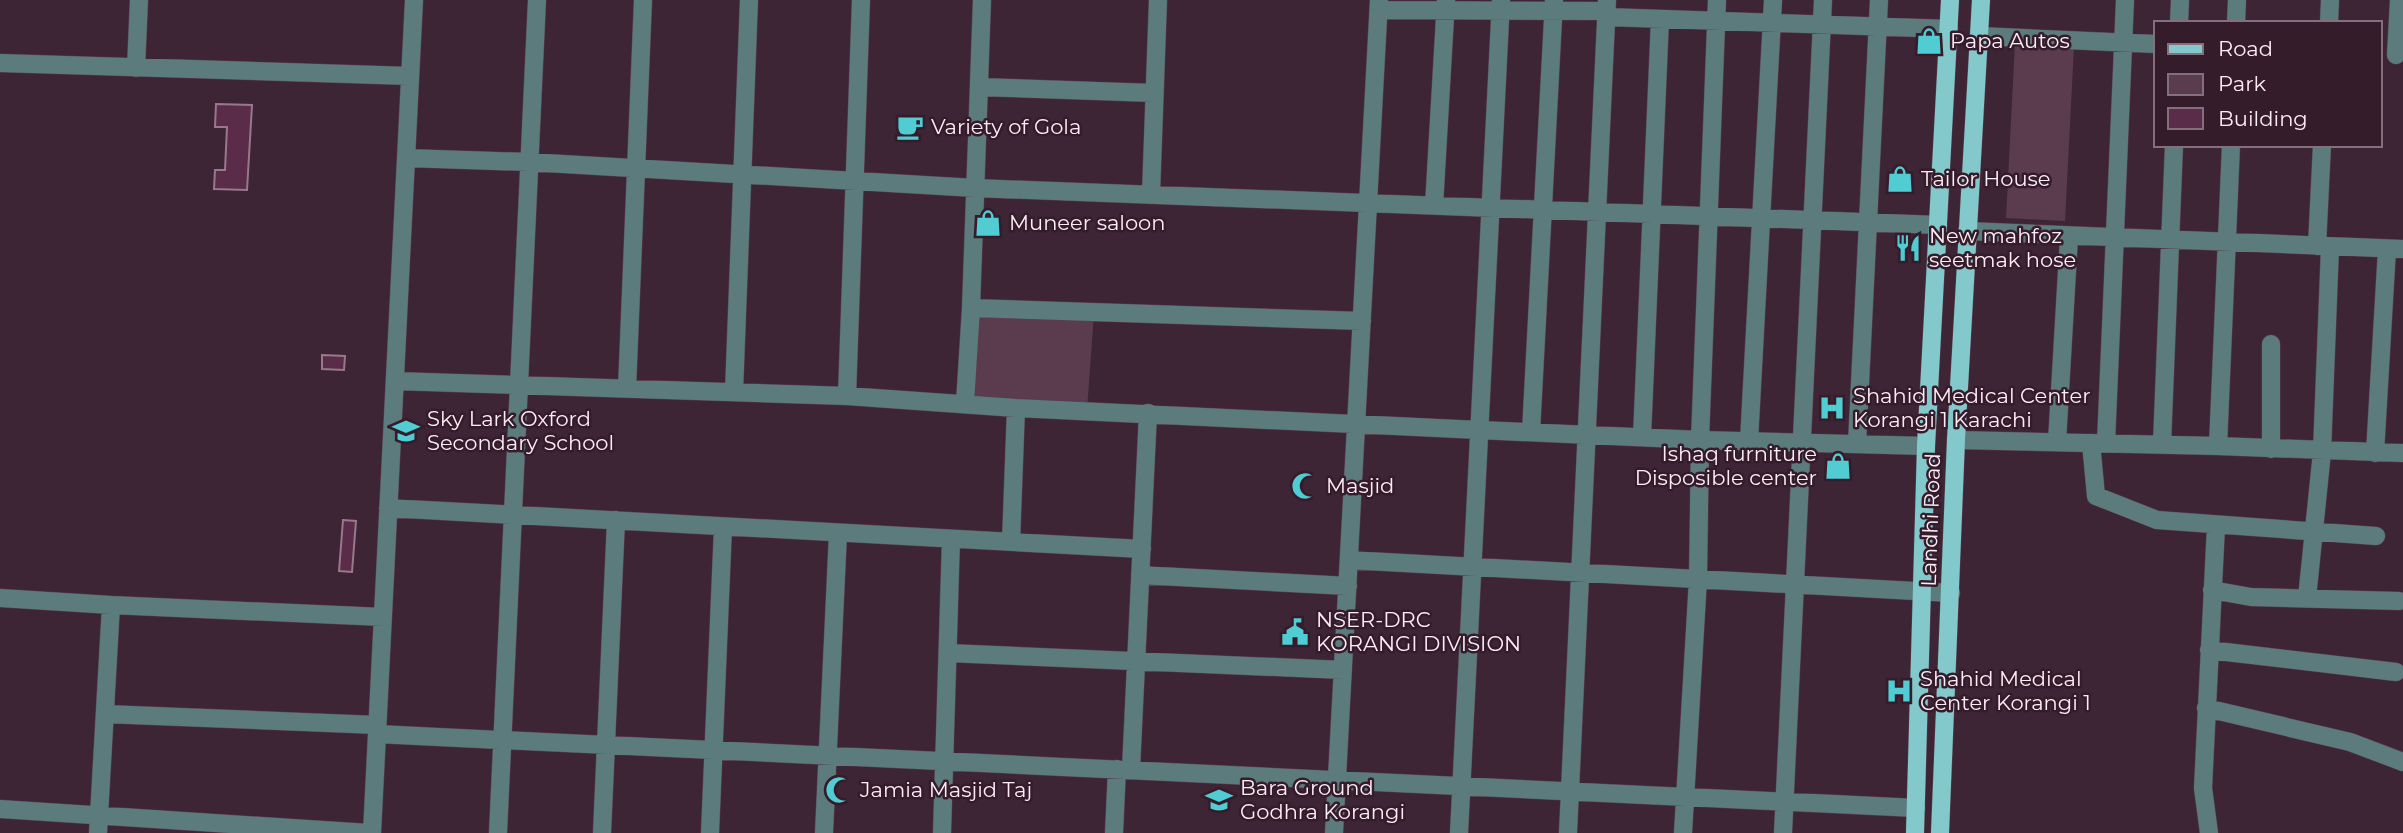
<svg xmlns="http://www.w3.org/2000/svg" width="2403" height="833" font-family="Montserrat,sans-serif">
<rect width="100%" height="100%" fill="#3e2535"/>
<path fill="#5b3c4f" d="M 2015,44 L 2074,47 L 2065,221 L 2006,218 Z
M 971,308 L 1094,313 L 1087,410 L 965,403 Z"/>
<path fill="#5b2b4a" stroke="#97798b" stroke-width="2" d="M 216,104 L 252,105 L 247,190 L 214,189 L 215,170 L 225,170 L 227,127 L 215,127 Z
M 322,355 L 345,356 L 344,370 L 322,369 Z
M 343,520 L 356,521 L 352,572 L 339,571 Z"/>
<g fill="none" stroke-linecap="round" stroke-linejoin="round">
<defs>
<path id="minor" d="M 1379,10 L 1607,11
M 1607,17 L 1949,29
M 2179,23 L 2180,0
M 2236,23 L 2237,0
M 2329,23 L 2330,0
M 1979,36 L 2156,44
M 2396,55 L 2399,0
M 0,63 L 410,76
M 136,68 L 139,0
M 979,87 L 1154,93
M 406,158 L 529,162 L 975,188 L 1938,225
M 1151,194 L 1158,0
M 1434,206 L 1446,0
M 1967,231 L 2403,249
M 2317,246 L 2322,145
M 971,308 L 1362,321
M 395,381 L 847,396 L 1016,408 L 1479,430 L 1700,440 L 1926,446
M 627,389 L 643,0
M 734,392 L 749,0
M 847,396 L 861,0
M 965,403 L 971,308 L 982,0
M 1531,432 L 1554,0
M 1642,437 L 1660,19
M 1956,440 L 2218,446 L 2403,453
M 1749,441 L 1773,0
M 2057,442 L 2069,237
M 2091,443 L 2096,496 L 2157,520 L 2376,536
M 2106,443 L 2125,0
M 1857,444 L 1879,0
M 2162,444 L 2174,145
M 2218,446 L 2231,145
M 2271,449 L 2271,344
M 2375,453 L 2387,249
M 388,508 L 1142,549
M 1011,542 L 1016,408
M 1349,560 L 1951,593
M 1140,575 L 1348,586
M 2212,590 L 2251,597 L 2399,601
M 0,598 L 111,605 L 98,833
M 2307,598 L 2322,452 L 2330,247
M 111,605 L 383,617
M 2209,650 L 2396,672
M 948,653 L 1343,670
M 2206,708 L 2350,742 L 2403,762
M 105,714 L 377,725
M 377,734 L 1916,808
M 1131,769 L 1148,413
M 0,809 L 369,833
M 372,833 L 414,0
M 498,833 L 537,0
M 602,833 L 616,520
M 710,833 L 723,527
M 824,833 L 838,533
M 942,833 L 951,539
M 1114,833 L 1117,769
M 1334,833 L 1379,0
M 1459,833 L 1501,0
M 1568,833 L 1607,0
M 1683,833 L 1698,579 L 1700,440 L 1717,0
M 1783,833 L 1823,0
M 2209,833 L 2203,788 L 2216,526"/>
<path id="major" d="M 1915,833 L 1926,446 L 1950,0
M 1940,833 L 1956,440 L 1981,0"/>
</defs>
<use href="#minor" stroke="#594150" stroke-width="19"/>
<use href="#major" stroke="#594150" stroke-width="19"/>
<use href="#minor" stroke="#5b7b7d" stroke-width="18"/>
<use href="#major" stroke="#83c8cb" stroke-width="18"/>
</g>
<defs>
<symbol id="shop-bare" viewBox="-9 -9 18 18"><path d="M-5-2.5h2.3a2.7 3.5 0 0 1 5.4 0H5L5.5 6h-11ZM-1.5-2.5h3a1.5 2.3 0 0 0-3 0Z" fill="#51ccd2" stroke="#341c2b" stroke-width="2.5" paint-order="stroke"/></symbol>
<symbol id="cafe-bare" viewBox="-9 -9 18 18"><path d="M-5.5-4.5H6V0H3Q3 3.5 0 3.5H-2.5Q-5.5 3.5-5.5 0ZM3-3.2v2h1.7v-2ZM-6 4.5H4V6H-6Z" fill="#51ccd2" stroke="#341c2b" stroke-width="2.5" paint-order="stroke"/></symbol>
<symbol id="restaurant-bare" viewBox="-9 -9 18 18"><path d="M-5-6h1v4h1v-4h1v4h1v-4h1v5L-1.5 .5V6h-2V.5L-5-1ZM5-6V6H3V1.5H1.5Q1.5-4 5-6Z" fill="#51ccd2" stroke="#341c2b" stroke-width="2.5" paint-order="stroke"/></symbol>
<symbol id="hospital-bare" viewBox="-9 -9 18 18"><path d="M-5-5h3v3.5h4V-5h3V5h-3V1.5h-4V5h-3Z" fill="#51ccd2" stroke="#341c2b" stroke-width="2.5" paint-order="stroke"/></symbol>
<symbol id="school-bare" viewBox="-9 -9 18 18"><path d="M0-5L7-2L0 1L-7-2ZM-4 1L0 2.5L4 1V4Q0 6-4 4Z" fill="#51ccd2" stroke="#341c2b" stroke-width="2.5" paint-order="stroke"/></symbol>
<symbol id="mosque-bare" viewBox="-9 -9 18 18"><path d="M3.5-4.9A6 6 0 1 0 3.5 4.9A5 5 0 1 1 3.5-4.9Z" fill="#51ccd2" stroke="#341c2b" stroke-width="2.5" paint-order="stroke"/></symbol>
<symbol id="civic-bare" viewBox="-9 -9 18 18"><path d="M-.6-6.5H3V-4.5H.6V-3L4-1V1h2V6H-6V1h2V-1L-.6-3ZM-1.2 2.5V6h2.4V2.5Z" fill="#51ccd2" stroke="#341c2b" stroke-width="2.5" paint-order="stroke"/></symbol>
</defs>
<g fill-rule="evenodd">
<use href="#shop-bare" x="1910" y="22" width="38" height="38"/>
<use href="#cafe-bare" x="891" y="108" width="38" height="38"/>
<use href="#shop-bare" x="1881" y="160" width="38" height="38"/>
<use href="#shop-bare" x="969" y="204" width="38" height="38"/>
<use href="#restaurant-bare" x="1889" y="229" width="38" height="38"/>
<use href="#hospital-bare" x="1813" y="389" width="38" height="38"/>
<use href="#school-bare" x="387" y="412" width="38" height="38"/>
<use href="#shop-bare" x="1819" y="447" width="38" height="38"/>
<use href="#mosque-bare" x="1286" y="467" width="38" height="38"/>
<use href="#civic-bare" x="1276" y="613" width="38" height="38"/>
<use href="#hospital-bare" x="1880" y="672" width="38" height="38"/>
<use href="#mosque-bare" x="820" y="771" width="38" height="38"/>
<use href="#school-bare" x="1200" y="781" width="38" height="38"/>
</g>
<g text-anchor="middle" stroke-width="5" stroke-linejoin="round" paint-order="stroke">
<g font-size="21" fill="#fdecf6" stroke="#341c2b" text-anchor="start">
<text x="1950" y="48">Papa Autos</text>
<text x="931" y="134">Variety of Gola</text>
<text x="1921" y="186">Tailor House</text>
<text x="1009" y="230">Muneer saloon</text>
<text x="1929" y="243">New mahfoz<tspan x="1929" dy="24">seetmak hose</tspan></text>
<text x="1853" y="403">Shahid Medical Center<tspan x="1853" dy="24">Korangi 1 Karachi</tspan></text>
<text x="427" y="426">Sky Lark Oxford<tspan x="427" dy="24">Secondary School</tspan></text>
<text x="1817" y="461" text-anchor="end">Ishaq furniture<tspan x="1817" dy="24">Disposible center</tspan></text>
<text x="1326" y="493">Masjid</text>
<text x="1316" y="627">NSER-DRC<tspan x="1316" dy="24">KORANGI DIVISION</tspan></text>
<text x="1920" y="686">Shahid Medical<tspan x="1920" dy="24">Center Korangi 1</tspan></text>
<text x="1240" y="795">Bara Ground<tspan x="1240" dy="24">Godhra Korangi</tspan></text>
<text x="860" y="797">Jamia Masjid Taj</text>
</g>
<g font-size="21" fill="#fdecf6" stroke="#341c2b">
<text transform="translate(1931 520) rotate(-88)" y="7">Landhi Road</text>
</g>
</g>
<rect x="2154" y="21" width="228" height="126" fill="#341c2b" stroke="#846f7c" stroke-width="2"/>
<rect x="2168" y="44" width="35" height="10" fill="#83c8cb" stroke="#846f7c" stroke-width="2"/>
<text x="2218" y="56" font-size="21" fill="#fdecf6">Road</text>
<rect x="2168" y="74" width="35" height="21" fill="#5b3c4f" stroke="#846f7c" stroke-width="2"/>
<text x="2218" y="91" font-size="21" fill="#fdecf6">Park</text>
<rect x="2168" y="108" width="35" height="21" fill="#5b2b4a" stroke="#846f7c" stroke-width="2"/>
<text x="2218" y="126" font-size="21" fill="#fdecf6">Building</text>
</svg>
